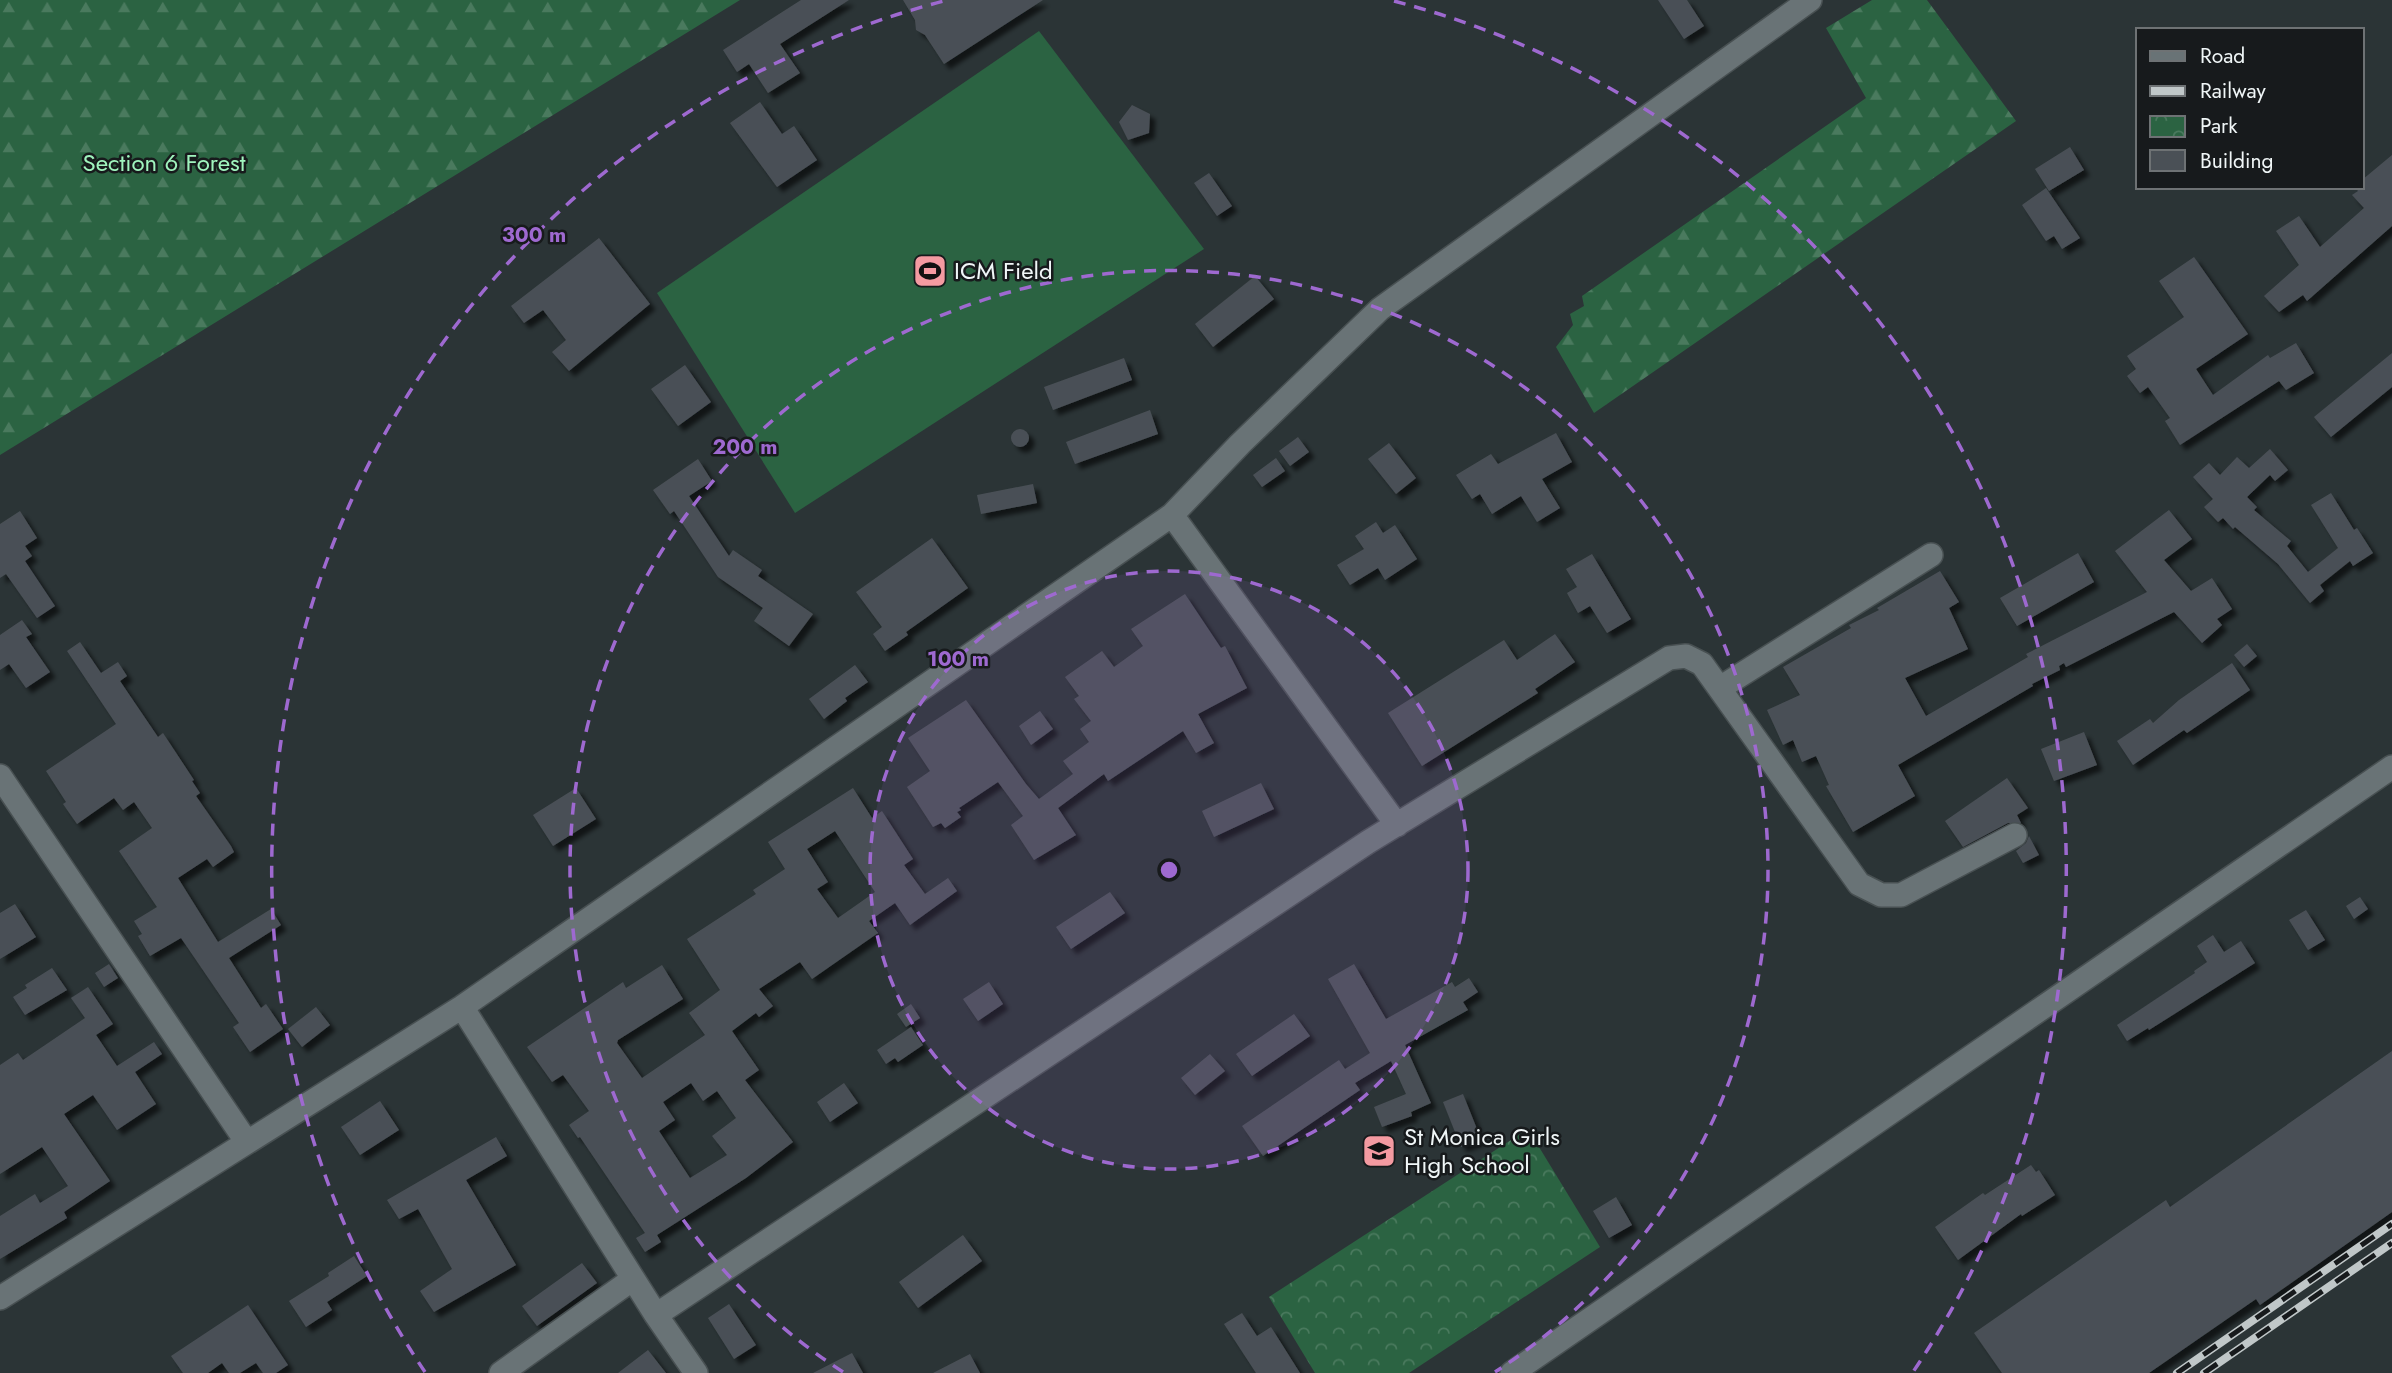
<svg xmlns="http://www.w3.org/2000/svg" width="2392" height="1373" font-family="Jost,sans-serif">
<defs>
<pattern id="forest-firs" width="22" height="20" patternUnits="userSpaceOnUse" patternTransform="scale(1.75)"><rect width="22" height="20" fill="#2b6342"/><path d="M5 1l3.5 6h-7zM16 11l3.5 6h-7z" fill="#4a7a5e"/></pattern>
<pattern id="park-crowns" width="20" height="18" patternUnits="userSpaceOnUse" patternTransform="scale(1.75)"><rect width="20" height="18" fill="#2b6342"/><path d="M2 6a3 3 0 1 1 6 0M12 15a3 3 0 1 1 6 0" fill="none" stroke="#4a7a5e"/></pattern>
<filter id="shadow"><feDropShadow dx="5.5" dy="5.5" stdDeviation="2" flood-color="#0009"/></filter>
</defs>
<rect width="100%" height="100%" fill="#2b3436"/>
<path fill="#2b6342" d="M 1039,31 L 1204,249 L 795,513 L 657,293 Z"/>
<path fill="url(#forest-firs)" d="M 0,0 L 740,0 L 0,455 Z
M 1872,0 L 1927,0 L 2016,121 L 1594,413 L 1556,347 L 1573,325 L 1570,314 L 1584,306 L 1582,296 L 1866,98 L 1826,28 Z"/>
<path fill="url(#park-crowns)" d="M 1528,1129 L 1600,1247 L 1409,1373 L 1315,1373 L 1269,1297 Z"/>
<path fill="#4a5056" fill-rule="evenodd" filter="url(#shadow)" d="M 801,0 L 849,0 L 780,44 L 800,73 L 768,93 L 749,64 L 737,72 L 723,50 Z
M 903,0 L 1043,0 L 944,64 L 925,35 L 916,30 L 915,20 Z
M 1658,0 L 1687,0 L 1704,26 L 1684,39 Z
M 760,102 L 782,134 L 794,126 L 817,160 L 777,187 L 730,123 Z
M 1132,105 L 1150,114 L 1149,133 L 1128,140 L 1119,122 Z
M 2070,147 L 2084,170 L 2049,191 L 2035,169 Z
M 2392,155 L 2392,226 L 2307,301 L 2303,295 L 2279,312 L 2264,296 L 2299,265 L 2276,231 L 2299,216 L 2320,247 L 2364,208 L 2352,195 L 2358,191 L 2355,187 L 2362,187 L 2362,180 Z
M 1209,173 L 1232,206 L 1217,216 L 1194,183 Z
M 2046,188 L 2080,238 L 2062,249 L 2054,236 L 2046,241 L 2022,205 Z
M 599,238 L 650,304 L 569,371 L 552,352 L 566,340 L 543,310 L 524,323 L 511,306 Z
M 2194,257 L 2248,334 L 2196,369 L 2213,395 L 2268,355 L 2270,358 L 2296,343 L 2314,373 L 2286,390 L 2279,381 L 2180,445 L 2165,421 L 2170,418 L 2148,387 L 2140,393 L 2127,376 L 2136,369 L 2127,356 L 2184,317 L 2159,281 Z
M 1255,276 L 1274,299 L 1213,347 L 1195,324 Z
M 2392,353 L 2392,387 L 2331,437 L 2314,417 Z
M 1124,358 L 1132,380 L 1053,410 L 1044,387 Z
M 685,365 L 711,402 L 678,426 L 651,389 Z
M 1150,410 L 1158,434 L 1075,464 L 1066,442 Z
M1011 438a9 9 0 1 1 18 0a9 9 0 1 1-18 0Z
M 1556,433 L 1572,462 L 1542,479 L 1560,508 L 1537,522 L 1521,496 L 1492,514 L 1480,494 L 1472,499 L 1456,475 L 1491,454 L 1498,464 Z
M 1298,437 L 1309,452 L 1290,466 L 1279,451 Z
M 1389,443 L 1416,478 L 1396,494 L 1368,459 Z
M 2270,449 L 2288,470 L 2275,481 L 2270,475 L 2247,497 L 2257,507 L 2254,510 L 2291,541 L 2287,546 L 2308,572 L 2338,548 L 2311,505 L 2331,493 L 2354,530 L 2357,528 L 2373,553 L 2353,566 L 2350,561 L 2320,585 L 2324,591 L 2310,603 L 2278,564 L 2235,527 L 2233,529 L 2223,518 L 2218,522 L 2204,507 L 2213,499 L 2193,477 L 2209,463 L 2220,475 L 2237,457 L 2249,468 Z
M 1276,458 L 1285,471 L 1262,487 L 1253,475 Z
M 698,459 L 712,481 L 689,496 L 729,556 L 733,550 L 762,570 L 758,576 L 813,614 L 789,646 L 754,621 L 763,608 L 718,577 L 674,511 L 670,514 L 653,490 Z
M 1033,484 L 1037,503 L 981,514 L 977,495 Z
M 2169,510 L 2192,539 L 2164,560 L 2191,591 L 2212,578 L 2232,609 L 2217,619 L 2222,625 L 2202,643 L 2174,612 L 2066,667 L 2064,663 L 2059,666 L 2060,670 L 2032,684 L 2033,686 L 1898,765 L 1915,796 L 1853,832 L 1826,786 L 1829,785 L 1816,756 L 1802,762 L 1793,740 L 1783,745 L 1767,710 L 1800,695 L 1783,667 L 1851,628 L 1849,625 L 1879,610 L 1877,608 L 1940,571 L 1959,602 L 1949,608 L 1968,649 L 1905,678 L 1926,716 L 2028,657 L 2026,654 L 2147,592 L 2115,551 Z
M 20,511 L 37,538 L 25,546 L 32,556 L 25,561 L 55,606 L 37,618 L 6,574 L 0,578 L 0,524 Z
M 1376,522 L 1383,533 L 1395,525 L 1417,559 L 1385,580 L 1378,568 L 1350,585 L 1337,565 L 1364,549 L 1355,536 Z
M 932,538 L 968,588 L 906,632 L 908,635 L 885,651 L 873,634 L 882,627 L 856,592 Z
M 2078,553 L 2094,582 L 2017,626 L 2000,598 Z
M 1592,554 L 1631,619 L 1607,633 L 1590,606 L 1578,613 L 1567,593 L 1577,587 L 1566,569 Z
M 1185,594 L 1221,648 L 1225,646 L 1247,688 L 1198,714 L 1214,743 L 1196,753 L 1183,731 L 1108,781 L 1104,774 L 1058,808 L 1076,835 L 1034,860 L 1011,825 L 1023,816 L 998,782 L 959,808 L 961,810 L 957,812 L 961,817 L 945,828 L 941,823 L 933,827 L 907,787 L 930,771 L 908,738 L 966,700 L 1026,784 L 1039,799 L 1073,774 L 1063,761 L 1089,742 L 1080,729 L 1091,721 L 1074,699 L 1079,696 L 1065,677 L 1102,651 L 1114,667 L 1143,646 L 1131,629 Z
M 22,620 L 32,634 L 26,637 L 50,672 L 26,688 L 9,664 L 0,670 L 0,635 Z
M 1555,634 L 1575,662 L 1535,689 L 1538,693 L 1422,766 L 1388,713 L 1504,640 L 1517,660 Z
M 80,642 L 101,673 L 118,662 L 127,676 L 120,681 L 158,737 L 163,733 L 194,780 L 192,781 L 200,793 L 196,796 L 231,846 L 234,852 L 213,867 L 207,859 L 178,878 L 218,942 L 271,909 L 281,925 L 229,958 L 261,1008 L 266,1004 L 283,1029 L 250,1052 L 233,1027 L 239,1023 L 181,938 L 150,956 L 138,936 L 142,934 L 134,921 L 157,907 L 119,851 L 152,828 L 134,802 L 123,810 L 114,798 L 77,824 L 63,804 L 66,802 L 46,771 L 116,724 L 67,651 Z
M 2247,644 L 2257,656 L 2244,667 L 2234,655 Z
M 2232,663 L 2250,690 L 2187,733 L 2184,730 L 2133,765 L 2117,741 L 2150,719 L 2153,723 L 2179,700 Z
M 855,665 L 868,682 L 845,698 L 847,701 L 824,719 L 809,699 Z
M 1040,711 L 1053,729 L 1031,745 L 1019,726 Z
M 2084,732 L 2097,765 L 2054,781 L 2041,749 Z
M 2007,778 L 2028,808 L 2017,815 L 2021,823 L 2008,823 L 1963,847 L 1945,821 Z
M 1261,783 L 1274,809 L 1214,837 L 1202,811 Z
M 576,788 L 596,819 L 553,846 L 533,815 Z
M 853,788 L 872,818 L 882,811 L 913,859 L 904,865 L 925,894 L 948,878 L 957,891 L 910,925 L 895,903 L 869,921 L 878,933 L 812,979 L 800,962 L 759,989 L 773,1006 L 759,1017 L 756,1013 L 732,1031 L 759,1070 L 745,1080 L 793,1142 L 746,1178 L 657,1235 L 661,1242 L 645,1252 L 636,1238 L 645,1233 L 580,1137 L 578,1138 L 569,1125 L 589,1111 L 563,1075 L 552,1082 L 527,1047 L 623,982 L 626,988 L 662,965 L 683,999 L 618,1040 L 617,1043 L 642,1078 L 705,1035 L 689,1013 L 720,990 L 687,939 L 756,894 L 753,890 L 785,869 L 768,842 ZM 835,831 L 875,892 L 838,918 L 817,889 L 828,882 L 807,849 ZM 691,1083 L 703,1101 L 717,1091 L 736,1118 L 712,1136 L 727,1155 L 690,1178 L 659,1131 L 675,1120 L 663,1102 Z
M 2029,836 L 2039,855 L 2023,863 L 2016,851 L 2026,843 Z
M 1110,892 L 1125,913 L 1071,949 L 1056,927 Z
M 2360,897 L 2368,909 L 2354,919 L 2346,906 Z
M 15,904 L 36,937 L 0,959 L 0,913 Z
M 2306,910 L 2325,940 L 2308,950 L 2289,920 Z
M 2213,935 L 2224,952 L 2241,941 L 2255,963 L 2149,1030 L 2148,1028 L 2127,1041 L 2117,1025 L 2195,973 L 2194,971 L 2207,962 L 2197,946 Z
M 109,964 L 118,978 L 104,987 L 95,973 Z
M 1354,964 L 1386,1019 L 1452,982 L 1455,987 L 1469,978 L 1478,992 L 1463,1002 L 1468,1010 L 1405,1045 L 1431,1103 L 1411,1112 L 1412,1116 L 1382,1127 L 1374,1107 L 1406,1094 L 1391,1061 L 1355,1083 L 1360,1090 L 1263,1156 L 1242,1126 L 1339,1060 L 1345,1069 L 1370,1053 L 1328,979 Z
M 52,968 L 67,990 L 25,1015 L 13,997 L 27,988 L 25,985 Z
M 989,982 L 1003,1004 L 978,1021 L 963,999 Z
M 88,987 L 113,1024 L 96,1035 L 117,1066 L 154,1042 L 162,1054 L 135,1072 L 156,1104 L 117,1130 L 93,1095 L 64,1114 L 110,1181 L 64,1212 L 67,1218 L 0,1259 L 0,1216 L 35,1194 L 40,1203 L 68,1186 L 42,1147 L 0,1174 L 0,1065 L 18,1053 L 23,1060 L 85,1018 L 71,998 Z
M 911,1004 L 920,1018 L 906,1027 L 897,1014 Z
M 316,1007 L 330,1025 L 302,1047 L 288,1029 Z
M 1294,1014 L 1310,1036 L 1252,1076 L 1236,1054 Z
M 911,1027 L 923,1045 L 898,1062 L 895,1058 L 886,1064 L 877,1050 Z
M 2392,1051 L 2392,1212 L 2260,1305 L 2256,1299 L 2149,1373 L 2002,1373 L 1974,1333 L 2166,1200 L 2170,1207 Z
M 1210,1054 L 1225,1071 L 1195,1095 L 1181,1078 Z
M 844,1083 L 858,1103 L 830,1122 L 817,1102 Z
M 1463,1094 L 1481,1139 L 1461,1147 L 1443,1102 Z
M 380,1101 L 399,1130 L 360,1155 L 341,1127 Z
M 496,1137 L 507,1156 L 466,1180 L 516,1265 L 434,1312 L 420,1291 L 452,1269 L 418,1209 L 399,1219 L 387,1200 Z
M 2031,1165 L 2036,1172 L 2039,1170 L 2055,1195 L 2022,1216 L 2021,1214 L 1958,1260 L 1935,1227 L 1983,1193 L 1985,1195 Z
M 1616,1197 L 1632,1225 L 1609,1238 L 1593,1211 Z
M 963,1235 L 982,1261 L 918,1308 L 899,1282 Z
M 354,1256 L 367,1276 L 327,1302 L 332,1310 L 306,1327 L 289,1301 L 329,1276 L 328,1273 Z
M 582,1263 L 597,1283 L 537,1326 L 522,1306 Z
M 729,1304 L 756,1345 L 734,1359 L 708,1318 Z
M 248,1305 L 288,1365 L 276,1373 L 263,1373 L 256,1363 L 240,1373 L 229,1373 L 222,1363 L 208,1373 L 183,1373 L 171,1356 Z
M 1242,1313 L 1257,1336 L 1271,1327 L 1300,1373 L 1256,1373 L 1224,1324 Z
M 648,1350 L 666,1373 L 618,1373 Z
M 852,1353 L 863,1373 L 813,1373 Z
M 970,1354 L 980,1373 L 933,1373 Z"/>
<g fill="none" stroke-linecap="round" stroke-linejoin="round">
<defs>
<path id="street" d="M 1172,515 L 1397,825
M 1720,688 L 1931,555
M 0,776 L 246,1141
M 462,1007 L 656,1315 L 696,1373
M 0,1298 L 462,1007 L 1172,515 L 1240,444 L 1380,309 L 1810,0
M 656,1315 L 1368,842 L 1669,658 L 1686,656 L 1702,664 L 1859,884 L 1881,895 L 1901,895 L 2015,835
M 501,1373 L 633,1279
M 1512,1373 L 2392,767"/>
</defs>
<use href="#street" stroke="#485052" stroke-width="26"/>
<use href="#street" stroke="#697376" stroke-width="23"/>
<defs>
<path id="rail" d="M 2177,1373 L 2392,1224
M 2204,1373 L 2392,1243"/>
</defs>
<use href="#rail" stroke="#c0c7c8" stroke-width="8"/>
<use href="#rail" stroke="#171a1c" stroke-width="5" stroke-dasharray="16" stroke-linecap="butt"/>
</g>
<circle cx="1169" cy="870" r="299" fill="#9e69d0" fill-opacity=".12"/>
<g fill="none" stroke="#9e69d0" stroke-width="3.5" stroke-dasharray="12 9">
<circle cx="1169" cy="870" r="299"/>
<path d="M843 1372A599 599 0 1 1 1495 1372"/>
<path d="M425 1372A898 898 0 0 1 944 1M1394 1A898 898 0 0 1 1913 1372"/>
</g>
<defs>
<symbol id="stadium-square" viewBox="-11 -11 22 22"><rect x="-9" y="-9" width="18" height="18" rx="4" fill="#f49aa1" stroke="#171a1c"/><path d="M0-5a6.5 5 0 1 0 0 10a6.5 5 0 1 0 0-10ZM-3.5-1.8h7v3.6h-7Z" fill="#111"/></symbol>
<symbol id="school-square" viewBox="-11 -11 22 22"><rect x="-9" y="-9" width="18" height="18" rx="4" fill="#f49aa1" stroke="#171a1c"/><path d="M0-5L7-2L0 1L-7-2ZM-4 1L0 2.5L4 1V4Q0 6-4 4Z" fill="#111"/></symbol>
</defs>
<g fill-rule="evenodd">
<use href="#stadium-square" x="911" y="252" width="38" height="38"/>
<use href="#school-square" x="1360" y="1132" width="38" height="38"/>
</g>
<g text-anchor="middle" stroke-width="5" stroke-linejoin="round" paint-order="stroke">
<g font-size="24" fill="#a0f4be" stroke="#171a1c">
<text x="164" y="171">Section 6 Forest</text>
</g>
<g font-size="24" fill="#f0f6f7" stroke="#171a1c" text-anchor="start">
<text x="954" y="279">ICM Field</text>
<text x="1404" y="1145">St Monica Girls<tspan x="1404" dy="28">High School</tspan></text>
</g>
</g>
<circle cx="1169" cy="870" r="10" fill="#9e69d0" stroke="#171a1c" stroke-width="3.5"/>
<g font-size="21" text-anchor="middle" font-weight="bold" fill="#9e69d0" stroke="#171a1c" stroke-width="5" stroke-linejoin="round" paint-order="stroke">
<text x="534" y="242">300 m</text>
<text x="745" y="454">200 m</text>
<text x="958" y="666">100 m</text>
</g>
<rect x="2136" y="28" width="228" height="161" fill="#171a1c" stroke="#6e7274" stroke-width="2"/>
<rect x="2150" y="51" width="35" height="10" fill="#697376" stroke="#6e7274" stroke-width="2"/>
<text x="2200" y="63" font-size="21" fill="#f0f6f7">Road</text>
<rect x="2150" y="86" width="35" height="10" fill="#c0c7c8" stroke="#6e7274" stroke-width="2"/>
<text x="2200" y="98" font-size="21" fill="#f0f6f7">Railway</text>
<rect x="2150" y="116" width="35" height="21" fill="url(#park-crowns)" stroke="#6e7274" stroke-width="2"/>
<text x="2200" y="133" font-size="21" fill="#f0f6f7">Park</text>
<rect x="2150" y="150" width="35" height="21" fill="#4a5056" stroke="#6e7274" stroke-width="2"/>
<text x="2200" y="168" font-size="21" fill="#f0f6f7">Building</text>
</svg>
